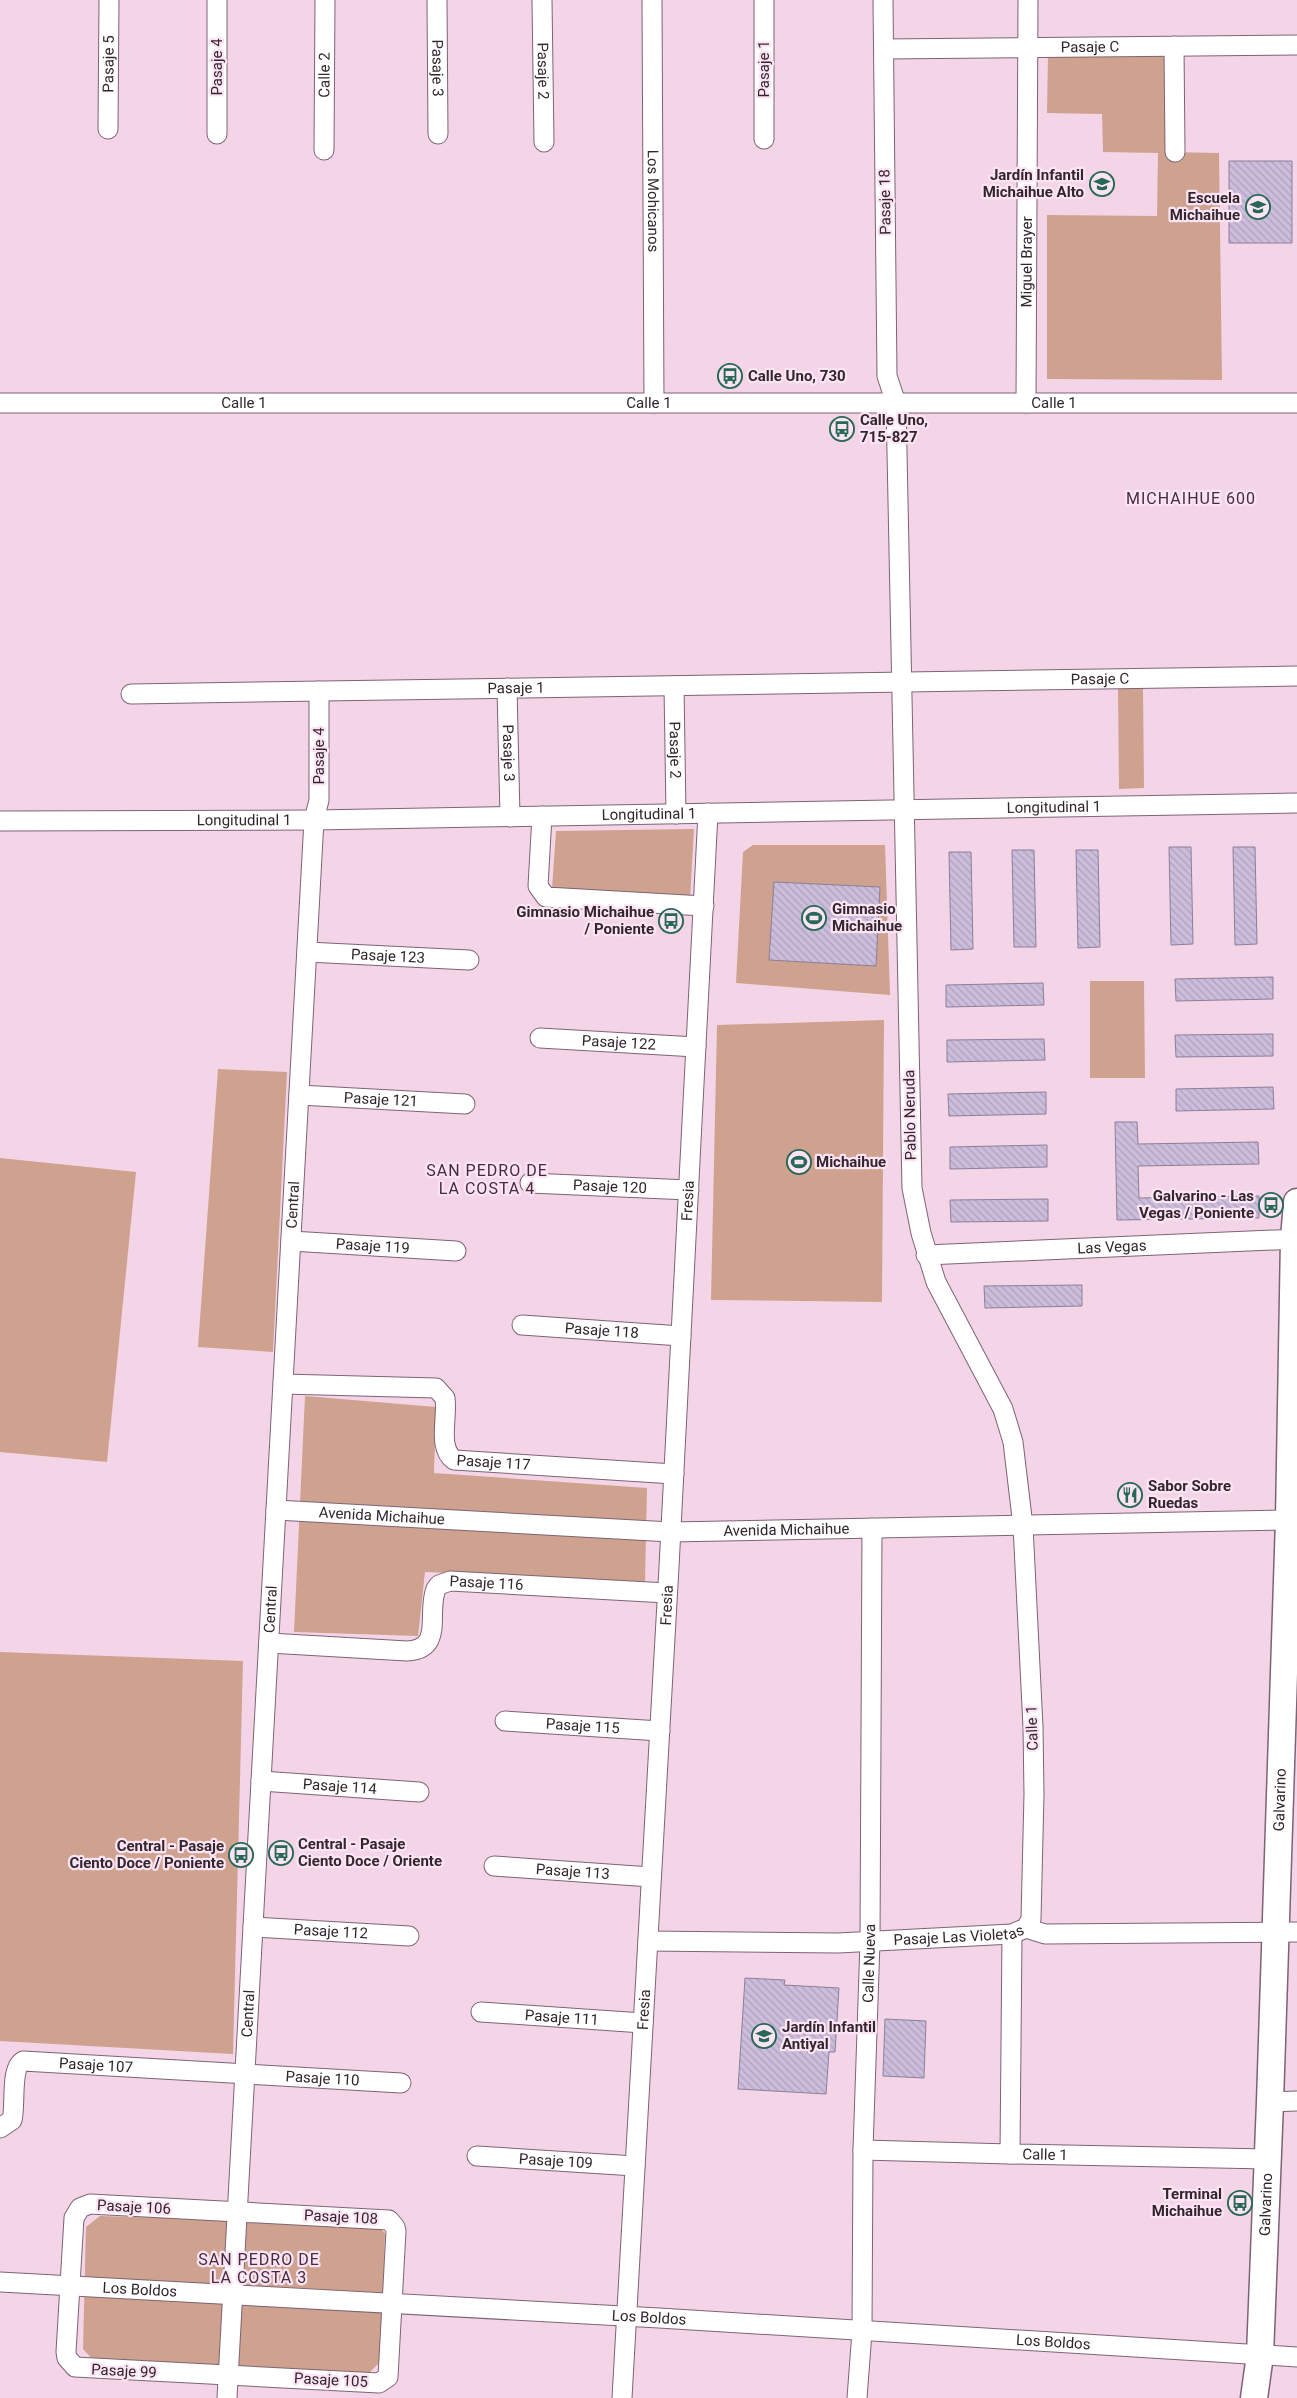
<svg xmlns="http://www.w3.org/2000/svg" width="1297" height="2398" font-family="Roboto,sans-serif">
<defs>
<pattern id="building-back-hatch" width="6" height="6" patternUnits="userSpaceOnUse" patternTransform="scale(1.25)"><rect width="6" height="6" fill="#cbbddb"/><path d="M-1 5l2 2M0 0l6 6M5-1l2 2" fill="none" stroke="#afa2bc"/></pattern>
</defs>
<rect width="100%" height="100%" fill="#f4d5e8"/>
<path fill="#cea28e" d="M 1158,53 L 1168,59 L 1167,152 L 1219,153 L 1222,380 L 1047,379 L 1047,215 L 1157,216 L 1158,153 L 1103,152 L 1102,114 L 1047,113 L 1048,54 Z
M 1143,687 L 1144,788 L 1119,789 L 1118,688 Z
M 694,829 L 690,899 L 552,889 L 556,831 Z
M 753,845 L 885,845 L 890,995 L 736,983 L 743,852 Z
M 1090,981 L 1144,981 L 1145,1078 L 1090,1078 Z
M 884,1020 L 882,1302 L 711,1300 L 717,1025 Z
M 218,1069 L 287,1072 L 273,1352 L 198,1347 Z
M 0,1158 L 136,1172 L 107,1462 L 0,1452 Z
M 305,1396 L 436,1407 L 434,1473 L 647,1488 L 645,1582 L 425,1572 L 418,1636 L 294,1632 Z
M 0,1652 L 243,1661 L 233,2054 L 0,2041 Z
M 100,2216 L 375,2224 L 385,2233 L 381,2361 L 368,2374 L 95,2362 L 83,2349 L 86,2227 Z"/>
<path fill="url(#building-back-hatch)" stroke="#8c7f9a" d="M 1229,161 L 1292,161 L 1292,243 L 1229,243 Z
M 1169,847 L 1191,847 L 1193,944 L 1171,945 Z
M 1233,847 L 1255,847 L 1257,944 L 1235,945 Z
M 1012,850 L 1034,850 L 1036,947 L 1014,947 Z
M 1076,850 L 1098,850 L 1100,947 L 1078,948 Z
M 949,852 L 971,852 L 973,949 L 951,950 Z
M 774,882 L 880,887 L 876,966 L 769,960 Z
M 1273,977 L 1273,999 L 1176,1001 L 1175,979 Z
M 1043,983 L 1044,1005 L 946,1007 L 946,985 Z
M 1273,1034 L 1273,1056 L 1176,1057 L 1175,1035 Z
M 1044,1039 L 1045,1060 L 947,1062 L 947,1040 Z
M 1273,1087 L 1274,1109 L 1176,1111 L 1176,1089 Z
M 1046,1092 L 1046,1114 L 949,1116 L 948,1094 Z
M 1115,1122 L 1137,1122 L 1138,1144 L 1258,1142 L 1259,1164 L 1138,1166 L 1139,1198 L 1259,1196 L 1259,1218 L 1117,1220 Z
M 1047,1145 L 1047,1167 L 950,1169 L 950,1147 Z
M 1048,1199 L 1048,1221 L 951,1222 L 950,1200 Z
M 1082,1285 L 1082,1306 L 985,1308 L 984,1286 Z
M 745,1978 L 785,1980 L 784,1985 L 839,1988 L 835,2052 L 829,2052 L 826,2094 L 738,2089 Z
M 885,2019 L 926,2021 L 924,2078 L 883,2076 Z"/>
<g fill="none" stroke-linecap="round" stroke-linejoin="round">
<defs>
<g id="street">
<path id="s1" d="M 437,0 L 438,134"/>
<path id="s2" d="M 542,0 L 544,142"/>
<path id="s3" d="M 652,0 L 654,403"/>
<path d="M 764,0 L 764,139"/>
<path d="M 1174,46 L 1175,152"/>
<path id="s4" d="M 884,49 L 1297,45"/>
<path id="s5" d="M 108,129 L 109,0"/>
<path d="M 217,134 L 217,0"/>
<path id="s6" d="M 324,150 L 325,0"/>
<path id="s7" d="M 0,403 L 1297,403"/>
<path id="s8" d="M 1026,403 L 1028,0"/>
<path id="s9" d="M 674,686 L 676,814"/>
<path id="s10" d="M 507,688 L 510,817"/>
<path id="s11" d="M 131,694 L 1297,676"/>
<path d="M 542,816 L 538,886 L 546,897 L 704,906"/>
<path id="s12" d="M 0,821 L 314,820 L 1297,803"/>
<path id="s13" d="M 307,952 L 469,960"/>
<path id="s14" d="M 540,1038 L 696,1047"/>
<path id="s15" d="M 299,1095 L 465,1104"/>
<path id="s16" d="M 530,1183 L 689,1190"/>
<path id="s17" d="M 291,1241 L 456,1251"/>
<path id="s18" d="M 926,1255 L 1297,1239"/>
<path id="s19" d="M 522,1325 L 681,1336"/>
<path id="s20" d="M 283,1384 L 436,1388 L 445,1398 C 448,1418 437,1447 454,1460 L 674,1474"/>
<path id="s21" d="M 276,1510 L 671,1532 L 1289,1520"/>
<path id="s22" d="M 269,1643 L 407,1651 C 445,1649 426,1613 436,1589 L 439,1585 L 450,1581 L 667,1593"/>
<path id="s23" d="M 505,1721 L 660,1731"/>
<path id="s24" d="M 261,1781 L 419,1792"/>
<path id="s25" d="M 494,1866 L 651,1877"/>
<path id="s26" d="M 253,1927 L 409,1936"/>
<path d="M 1026,1928 L 1045,1934 L 1297,1932"/>
<path id="s27" d="M 1012,1934 L 1010,2154 L 1268,2159"/>
<path id="s28" d="M 648,1941 L 838,1943 L 1012,1934 L 1026,1928 L 1031,1919 L 1034,1794 L 1033,1727 L 1023,1526 L 1013,1442 L 1003,1409 L 936,1282 L 921,1233 L 912,1188 L 896,403 L 887,376 L 883,0"/>
<path id="s29" d="M 481,2012 L 643,2023"/>
<path d="M 1270,2102 L 1297,2101"/>
<path id="s30" d="M 0,2128 L 12,2120 C 16,2106 10,2068 23,2061 L 401,2083"/>
<path d="M 863,2150 L 1010,2154"/>
<path id="s31" d="M 477,2156 L 635,2166"/>
<path d="M 90,2204 L 389,2220 L 395,2227 L 396,2231 L 388,2377 L 379,2383 L 75,2367 L 67,2358 L 66,2352 L 74,2218 L 80,2208 Z"/>
<path id="s32" d="M 0,2282 L 659,2318 L 1297,2357"/>
<path id="s33" d="M 227,2398 L 314,820 L 319,800 L 319,691"/>
<path id="s34" d="M 622,2398 L 669,1567 L 708,813"/>
<path id="s35" d="M 857,2398 L 862,2332 L 863,2150 L 870,1942 L 872,1528"/>
</g>
<g id="secondary">
<path id="s36" d="M 1254,2398 L 1260,2355 L 1270,2102 L 1289,1520 L 1294,1239 L 1297,1202"/>
</g>
</defs>
<use href="#street" stroke="#7e6375" stroke-width="21"/>
<use href="#secondary" stroke="#7e6375" stroke-width="29"/>
<use href="#street" stroke="#fff" stroke-width="19"/>
<use href="#secondary" stroke="#fff" stroke-width="26"/>
</g>
<defs>
<symbol id="school-ring" viewBox="-11 -11 22 22"><circle r="9.5" fill="#fde4f4" stroke="#276856" stroke-width="1.5"/><path d="M0-5L7-2L0 1L-7-2ZM-4 1L0 2.5L4 1V4Q0 6-4 4Z" fill="#276856"/></symbol>
<symbol id="bus-ring" viewBox="-11 -11 22 22"><circle r="9.5" fill="#fde4f4" stroke="#276856" stroke-width="1.5"/><path d="M-5-6H5V4H4V6H2V4H-2V6H-4V4H-5ZM-3.5-4V0h7V-4ZM-3.5 1.2v1.5H-2V1.2ZM2 1.2v1.5H3.5V1.2Z" fill="#276856"/></symbol>
<symbol id="stadium-ring" viewBox="-11 -11 22 22"><circle r="9.5" fill="#fde4f4" stroke="#276856" stroke-width="1.5"/><path d="M0-5a6.5 5 0 1 0 0 10a6.5 5 0 1 0 0-10ZM-3.5-1.8h7v3.6h-7Z" fill="#276856"/></symbol>
<symbol id="restaurant-ring" viewBox="-11 -11 22 22"><circle r="9.5" fill="#fde4f4" stroke="#276856" stroke-width="1.5"/><path d="M-5-6h1v4h1v-4h1v4h1v-4h1v5L-1.5 .5V6h-2V.5L-5-1ZM5-6V6H3V1.5H1.5Q1.5-4 5-6Z" fill="#276856"/></symbol>
</defs>
<g fill-rule="evenodd">
<use href="#school-ring" x="1088" y="170" width="28" height="28"/>
<use href="#school-ring" x="1244" y="193" width="28" height="28"/>
<use href="#bus-ring" x="716" y="362" width="28" height="28"/>
<use href="#bus-ring" x="828" y="415" width="28" height="28"/>
<use href="#stadium-ring" x="800" y="904" width="28" height="28"/>
<use href="#bus-ring" x="657" y="907" width="28" height="28"/>
<use href="#stadium-ring" x="785" y="1148" width="28" height="28"/>
<use href="#bus-ring" x="1257" y="1191" width="28" height="28"/>
<use href="#restaurant-ring" x="1116" y="1481" width="28" height="28"/>
<use href="#bus-ring" x="267" y="1839" width="28" height="28"/>
<use href="#bus-ring" x="227" y="1841" width="28" height="28"/>
<use href="#school-ring" x="750" y="2022" width="28" height="28"/>
<use href="#bus-ring" x="1226" y="2189" width="28" height="28"/>
</g>
<g text-anchor="middle" stroke-width="4.5" stroke-linejoin="round" paint-order="stroke">
<g font-size="15" fill="#32262e" stroke="#fde4f4">
<text dy="5" stroke="none"><textPath href="#s4" startOffset="206">Pasaje C</textPath></text>
<text dy="5" stroke="none"><textPath href="#s5" startOffset="65">Pasaje 5</textPath></text>
<text transform="translate(217 67) rotate(-90)" y="5">Pasaje 4</text>
<text dy="5" stroke="none"><textPath href="#s1" startOffset="68">Pasaje 3</textPath></text>
<text transform="translate(764 69) rotate(-90)" y="5">Pasaje 1</text>
<text dy="5" stroke="none"><textPath href="#s2" startOffset="71">Pasaje 2</textPath></text>
<text dy="5" stroke="none"><textPath href="#s6" startOffset="75">Calle 2</textPath></text>
<text dy="5" stroke="none"><textPath href="#s3" startOffset="201">Los Mohicanos</textPath></text>
<text transform="translate(885 202) rotate(-91)" y="5">Pasaje 18</text>
<text dy="5" stroke="none"><textPath href="#s8" startOffset="141">Miguel Brayer</textPath></text>
<text dy="5" stroke="none"><textPath href="#s7" startOffset="244">Calle 1</textPath></text>
<text dy="5" stroke="none"><textPath href="#s7" startOffset="649">Calle 1</textPath></text>
<text dy="5" stroke="none"><textPath href="#s7" startOffset="1054">Calle 1</textPath></text>
<text dy="5" stroke="none"><textPath href="#s11" startOffset="969">Pasaje C</textPath></text>
<text dy="5" stroke="none"><textPath href="#s11" startOffset="385">Pasaje 1</textPath></text>
<text dy="5" stroke="none"><textPath href="#s9" startOffset="64">Pasaje 2</textPath></text>
<text dy="5" stroke="none"><textPath href="#s10" startOffset="65">Pasaje 3</textPath></text>
<text transform="translate(319 756) rotate(-90)" y="5">Pasaje 4</text>
<text dy="5" stroke="none"><textPath href="#s12" startOffset="1054">Longitudinal 1</textPath></text>
<text dy="5" stroke="none"><textPath href="#s12" startOffset="649">Longitudinal 1</textPath></text>
<text dy="5" stroke="none"><textPath href="#s12" startOffset="244">Longitudinal 1</textPath></text>
<text dy="5" stroke="none"><textPath href="#s13" startOffset="81">Pasaje 123</textPath></text>
<text dy="5" stroke="none"><textPath href="#s14" startOffset="79">Pasaje 122</textPath></text>
<text dy="5" stroke="none"><textPath href="#s15" startOffset="82">Pasaje 121</textPath></text>
<text transform="translate(910 1115) rotate(-91)" y="5">Pablo Neruda</text>
<text dy="5" stroke="none"><textPath href="#s16" startOffset="80">Pasaje 120</textPath></text>
<text dy="5" stroke="none"><textPath href="#s34" startOffset="1199">Fresia</textPath></text>
<text dy="5" stroke="none"><textPath href="#s33" startOffset="1195">Central</textPath></text>
<text dy="5" stroke="none"><textPath href="#s17" startOffset="82">Pasaje 119</textPath></text>
<text dy="5" stroke="none"><textPath href="#s18" startOffset="186">Las Vegas</textPath></text>
<text dy="5" stroke="none"><textPath href="#s19" startOffset="80">Pasaje 118</textPath></text>
<text dy="5" stroke="none"><textPath href="#s20" startOffset="271">Pasaje 117</textPath></text>
<text dy="5" stroke="none"><textPath href="#s21" startOffset="106">Avenida Michaihue</textPath></text>
<text dy="5" stroke="none"><textPath href="#s21" startOffset="511">Avenida Michaihue</textPath></text>
<text dy="5" stroke="none"><textPath href="#s22" startOffset="269">Pasaje 116</textPath></text>
<text dy="5" stroke="none"><textPath href="#s34" startOffset="794">Fresia</textPath></text>
<text dy="5" stroke="none"><textPath href="#s33" startOffset="790">Central</textPath></text>
<text dy="5" stroke="none"><textPath href="#s23" startOffset="78">Pasaje 115</textPath></text>
<text transform="translate(1032 1728) rotate(-92)" y="5">Calle 1</text>
<text dy="5" stroke="none"><textPath href="#s24" startOffset="79">Pasaje 114</textPath></text>
<text dy="5" stroke="none"><textPath href="#s36" startOffset="599">Galvarino</textPath></text>
<text dy="5" stroke="none"><textPath href="#s25" startOffset="79">Pasaje 113</textPath></text>
<text dy="5" stroke="none"><textPath href="#s26" startOffset="78">Pasaje 112</textPath></text>
<text dy="5" stroke="none"><textPath href="#s28" startOffset="311">Pasaje Las Violetas</textPath></text>
<text dy="5" stroke="none"><textPath href="#s35" startOffset="435">Calle Nueva</textPath></text>
<text dy="5" stroke="none"><textPath href="#s34" startOffset="389">Fresia</textPath></text>
<text dy="5" stroke="none"><textPath href="#s33" startOffset="385">Central</textPath></text>
<text dy="5" stroke="none"><textPath href="#s29" startOffset="81">Pasaje 111</textPath></text>
<text dy="5" stroke="none"><textPath href="#s30" startOffset="149">Pasaje 107</textPath></text>
<text dy="5" stroke="none"><textPath href="#s30" startOffset="376">Pasaje 110</textPath></text>
<text dy="5" stroke="none"><textPath href="#s27" startOffset="255">Calle 1</textPath></text>
<text dy="5" stroke="none"><textPath href="#s31" startOffset="79">Pasaje 109</textPath></text>
<text dy="5" stroke="none"><textPath href="#s36" startOffset="194">Galvarino</textPath></text>
<text transform="translate(134 2207) rotate(3)" y="5">Pasaje 106</text>
<text transform="translate(341 2217) rotate(3)" y="5">Pasaje 108</text>
<text dy="5" stroke="none"><textPath href="#s32" startOffset="140">Los Boldos</textPath></text>
<text dy="5" stroke="none"><textPath href="#s32" startOffset="650">Los Boldos</textPath></text>
<text dy="5" stroke="none"><textPath href="#s32" startOffset="1055">Los Boldos</textPath></text>
<text transform="translate(124 2371) rotate(3)" y="5">Pasaje 99</text>
<text transform="translate(331 2380) rotate(3)" y="5">Pasaje 105</text>
</g>
<g font-size="15" font-weight="bold" fill="#32262e" stroke="#fde4f4" text-anchor="start">
<text x="1084" y="180" text-anchor="end">Jardín Infantil<tspan x="1084" dy="17">Michaihue Alto</tspan></text>
<text x="1240" y="203" text-anchor="end">Escuela<tspan x="1240" dy="17">Michaihue</tspan></text>
<text x="748" y="381">Calle Uno, 730</text>
<text x="860" y="425">Calle Uno,<tspan x="860" dy="17">715-827</tspan></text>
<text x="832" y="914">Gimnasio<tspan x="832" dy="17">Michaihue</tspan></text>
<text x="654" y="917" text-anchor="end">Gimnasio Michaihue<tspan x="654" dy="17">/ Poniente</tspan></text>
<text x="816" y="1167">Michaihue</text>
<text x="1254" y="1201" text-anchor="end">Galvarino - Las<tspan x="1254" dy="17">Vegas / Poniente</tspan></text>
<text x="1148" y="1491">Sabor Sobre<tspan x="1148" dy="17">Ruedas</tspan></text>
<text x="298" y="1849">Central - Pasaje<tspan x="298" dy="17">Ciento Doce / Oriente</tspan></text>
<text x="224" y="1851" text-anchor="end">Central - Pasaje<tspan x="224" dy="17">Ciento Doce / Poniente</tspan></text>
<text x="782" y="2032">Jardín Infantil<tspan x="782" dy="17">Antiyal</tspan></text>
<text x="1222" y="2199" text-anchor="end">Terminal<tspan x="1222" dy="17">Michaihue</tspan></text>
</g>
<g font-size="16" letter-spacing="1" fill="#442c3c" stroke="#fde4f4">
<text x="1191" y="504">MICHAIHUE 600</text>
<text x="487" y="1176">SAN PEDRO DE<tspan x="487" dy="18">LA COSTA 4</tspan></text>
<text x="259" y="2265">SAN PEDRO DE<tspan x="259" dy="18">LA COSTA 3</tspan></text>
</g>
</g>
</svg>
